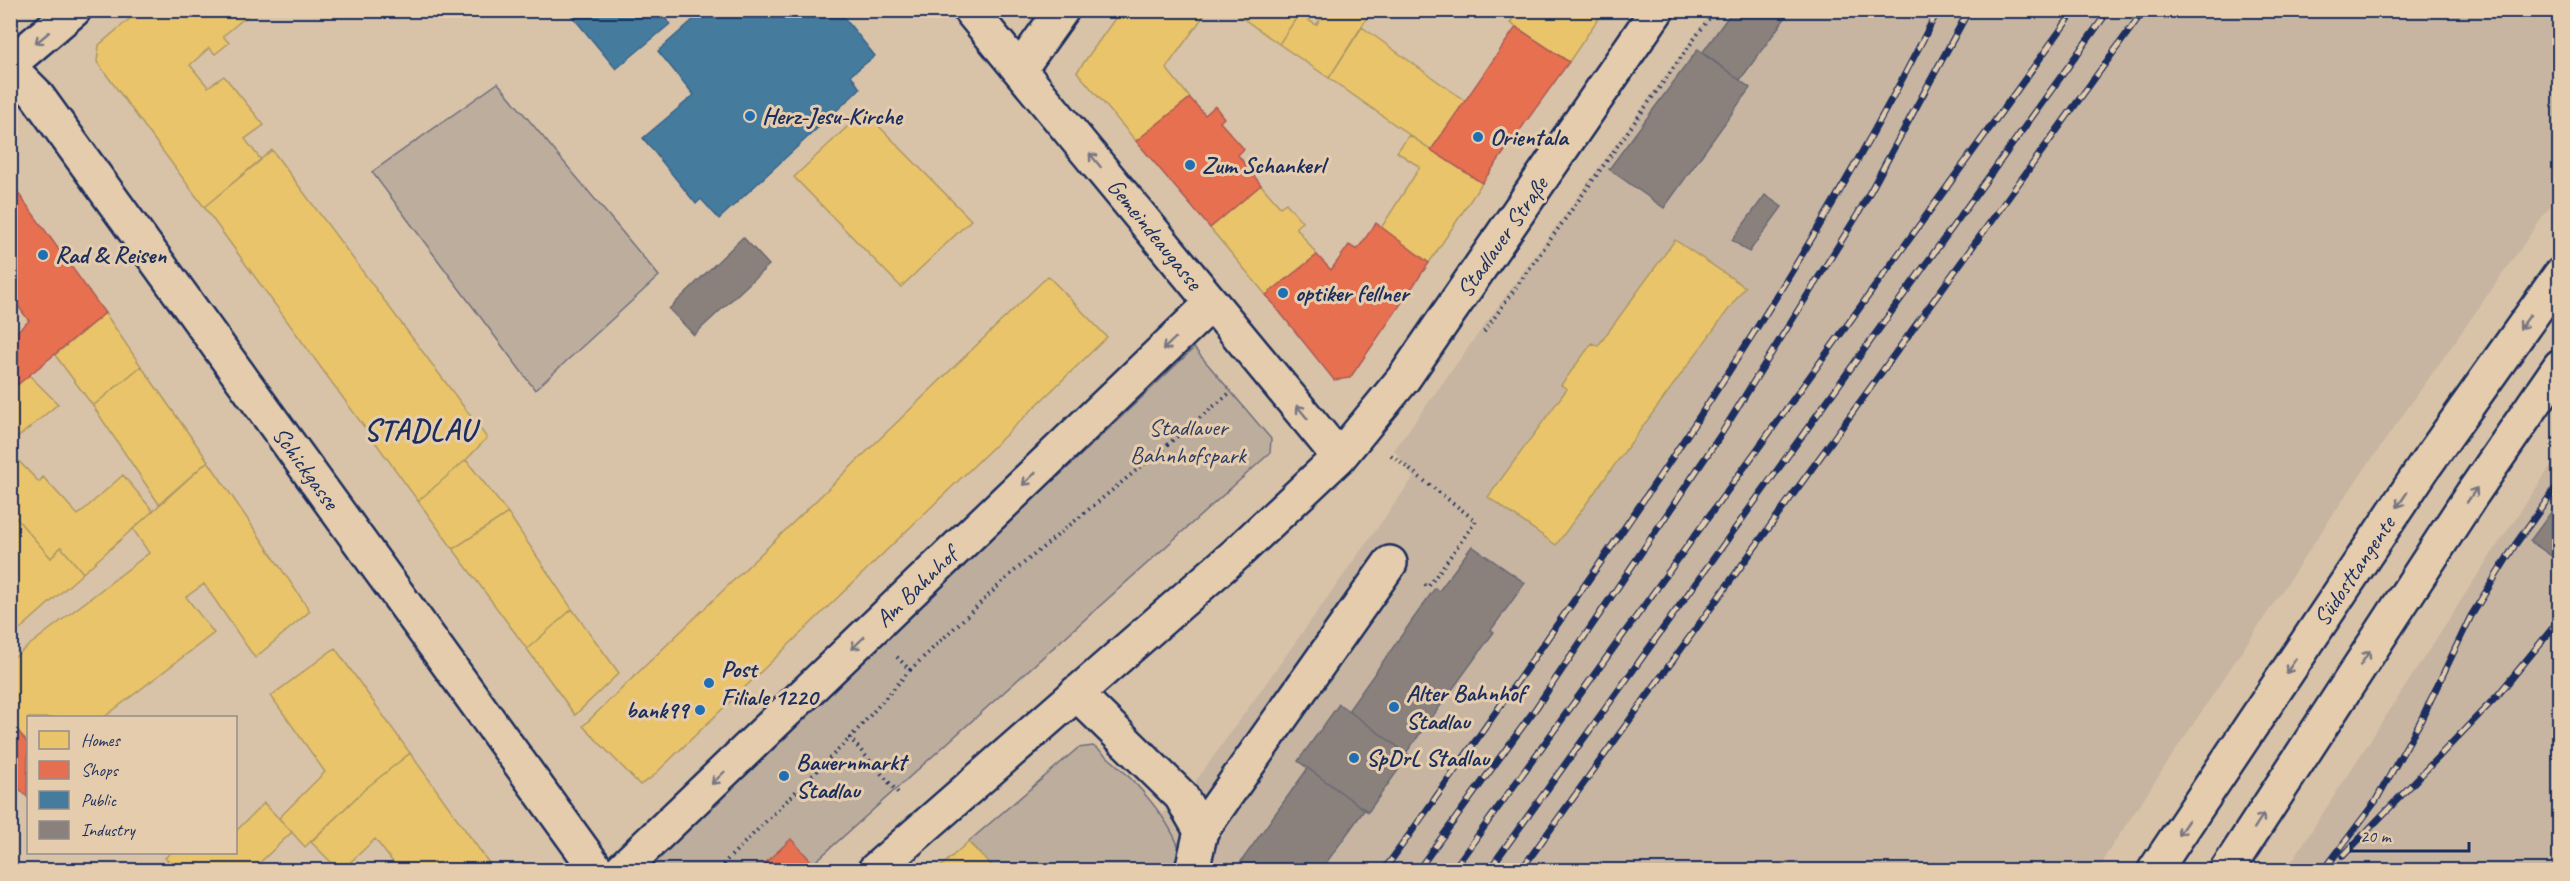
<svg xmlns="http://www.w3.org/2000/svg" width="2570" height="881" font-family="Caveat,sans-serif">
<rect width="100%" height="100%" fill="#d9c3a8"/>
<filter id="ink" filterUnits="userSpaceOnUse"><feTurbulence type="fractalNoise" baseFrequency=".0167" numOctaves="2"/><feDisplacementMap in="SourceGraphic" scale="12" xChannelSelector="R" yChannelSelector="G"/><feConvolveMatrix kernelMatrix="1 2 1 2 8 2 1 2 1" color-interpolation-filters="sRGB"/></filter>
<g filter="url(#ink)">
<path fill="#c7b5a1" d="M 1712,11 L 2559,11 L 2559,194 L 2338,507 L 2106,855 L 2100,870 L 1178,870 L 1162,814 L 1193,785 L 1413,478 L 1394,450 Z
M 2559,454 L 2559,870 L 2286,870 L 2484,565 Z"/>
<path fill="#bdad9d" stroke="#6c6e7e" stroke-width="1.5" d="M 498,83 L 659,276 L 535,390 L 372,172 Z
M 1194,348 L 1271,439 L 1270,453 L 806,870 L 659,870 L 653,862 L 1053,475 L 1058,477 Z
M 1093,746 C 1123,766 1167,814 1179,848 C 1182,854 1179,864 1178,870 L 996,870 L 968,842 L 1078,748 Z"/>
<path fill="#e9c46a" stroke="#ab9766" stroke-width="1.5" d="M 140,10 L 254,10 L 223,36 L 229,43 L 215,54 L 209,48 L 190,65 L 208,87 L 224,76 L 264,125 L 245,139 L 261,160 L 204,207 L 97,62 L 99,45 Z
M 1121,10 L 1208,10 L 1166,68 L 1190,98 L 1136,141 L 1077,72 Z
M 1231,10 L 1295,10 L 1299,14 L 1279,44 Z
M 1327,10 L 1372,10 L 1329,78 L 1279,44 L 1299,14 L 1316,25 Z
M 1518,10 L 1604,10 L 1569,62 L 1510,23 Z
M 1362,27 L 1465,101 L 1431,150 L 1329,78 Z
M 864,111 L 971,220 L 901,287 L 794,177 Z
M 1409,135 L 1482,183 L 1429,263 L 1381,228 L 1420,167 L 1397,152 Z
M 272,150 L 487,438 L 466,460 L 418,501 L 204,207 Z
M 1261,185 L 1280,207 L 1286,203 L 1302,222 L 1296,227 L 1317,255 L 1266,295 L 1210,228 Z
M 1675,240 L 1745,287 L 1556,545 L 1488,497 L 1567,389 L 1561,385 L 1592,343 L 1598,346 Z
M 1048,276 L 1107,337 L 651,778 L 640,785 L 583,726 Z
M 105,313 L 141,366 L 93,406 L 55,355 Z
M 141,366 L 208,461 L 159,504 L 93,406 Z
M 29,375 L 58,404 L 10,444 L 10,391 Z
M 10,452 L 39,482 L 43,477 L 78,515 L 123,475 L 153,511 L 83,573 L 61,547 L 51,558 L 10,511 Z
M 466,460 L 508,513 L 453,549 L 418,501 Z
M 208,461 L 310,611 L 255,658 L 204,584 L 186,597 L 214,633 L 103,718 L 28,718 L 28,744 L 10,720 L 10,660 L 149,553 L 133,529 Z
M 10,511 L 51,558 L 61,547 L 83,573 L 10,638 Z
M 508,513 L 572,609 L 527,649 L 453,549 Z
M 572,609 L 619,673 L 575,715 L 527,649 Z
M 335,648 L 410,753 L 365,789 L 305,847 L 279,818 L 325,772 L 271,696 Z
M 410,753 L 494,870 L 399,870 L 375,839 L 342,870 L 339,870 L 311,842 L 365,789 Z
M 264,803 L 292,832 L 252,870 L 177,870 L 165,858 L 171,852 L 236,852 L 236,831 Z
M 968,842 L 996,870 L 937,870 Z"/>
<path fill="#e76f51" stroke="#aa5c55" stroke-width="1.5" d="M 1516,27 L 1569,62 L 1482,183 L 1431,150 Z
M 1190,98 L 1205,115 L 1215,106 L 1224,118 L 1220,122 L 1244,149 L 1238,155 L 1261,185 L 1210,228 L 1136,141 Z
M 10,182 L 105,313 L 10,391 L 10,337 L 29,321 L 10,295 Z
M 1376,223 L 1429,263 L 1350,378 L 1334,380 L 1266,295 L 1317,255 L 1331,270 L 1349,245 L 1357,250 Z
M 10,720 L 28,744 L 27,797 L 14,783 L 10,787 Z
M 791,839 L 812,862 L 802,870 L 763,870 L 760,868 Z"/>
<path fill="#457b9d" stroke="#38648a" stroke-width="1.5" d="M 567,10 L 658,10 L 670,24 L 616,69 Z
M 704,10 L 838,10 L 875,56 L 851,75 L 860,89 L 719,219 L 701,199 L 696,204 L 643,138 L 694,95 L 658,51 Z"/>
<path fill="#8a817c" stroke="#696873" stroke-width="1.5" d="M 1733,10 L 1791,10 L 1740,80 L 1702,53 Z
M 1698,49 L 1750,88 L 1664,208 L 1609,169 Z
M 1765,195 L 1782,207 L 1749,252 L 1732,240 Z
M 743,237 L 769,265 L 694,335 L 669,309 Z
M 2560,500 L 2560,562 L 2530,541 Z
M 1472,546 L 1525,583 L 1491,630 L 1494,632 L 1406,753 L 1409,755 L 1368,812 L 1365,809 L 1321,870 L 1235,870 L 1308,768 L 1298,761 L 1339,704 L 1348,711 L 1435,588 L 1439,591 Z
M 1339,704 L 1409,755 L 1368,812 L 1298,761 Z"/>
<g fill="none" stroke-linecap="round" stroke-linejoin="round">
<defs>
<path id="minor" d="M 970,10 L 1339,457
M 10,64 L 74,10
M 10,68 L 35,93 L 597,870
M 1020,69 L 1062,10
M 1076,693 L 1181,796 L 1201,831 L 1192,870
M 1201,831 L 1390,563
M 621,870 L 1212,303
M 875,870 L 1235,555 L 1339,457 L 1404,378 L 1657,10"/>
<path id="highway" d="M 2155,870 L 2424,467 L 2560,275
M 2227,870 L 2472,494 L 2560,366"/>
</defs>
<use href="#minor" stroke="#1b2f5e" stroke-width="38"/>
<use href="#highway" stroke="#1b2f5e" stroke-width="38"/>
<path stroke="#1b2f5e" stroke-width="4" stroke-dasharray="1.5 4.5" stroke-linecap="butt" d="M 1484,332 L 1715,10
M 1391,455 L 1476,521 L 1428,587 L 1421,583
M 897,657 L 910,670 L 850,738 L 900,795
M 910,670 L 1012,573 L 1231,392
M 720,870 L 725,862 L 850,738"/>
<use href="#minor" stroke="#e5ccad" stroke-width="33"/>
<use href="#highway" stroke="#e5ccad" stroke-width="33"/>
<defs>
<path id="rail" d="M 2343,856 L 2498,695 L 2560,619
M 1384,870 C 1439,794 1493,716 1547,639 C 1689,438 1827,231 1938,10
M 1418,870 L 1536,708 L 1720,436 L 1858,214 L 1969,10
M 1453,870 L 2075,10
M 1489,870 L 2109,10
M 1521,870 L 2144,10
M 2324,870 L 2375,802 L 2420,722 L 2471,616 L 2515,545 L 2560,482"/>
</defs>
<use href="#rail" stroke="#1b2f5e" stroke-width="7"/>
<use href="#rail" stroke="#e5ccad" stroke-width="4.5" stroke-dasharray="14" stroke-linecap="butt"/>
</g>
<defs><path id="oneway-shaft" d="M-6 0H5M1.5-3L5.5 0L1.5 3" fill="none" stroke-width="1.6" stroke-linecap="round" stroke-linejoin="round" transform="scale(1.5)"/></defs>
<g stroke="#767682">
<use href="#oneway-shaft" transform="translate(42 38) rotate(140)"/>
<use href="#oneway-shaft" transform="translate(1095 160) rotate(-129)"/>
<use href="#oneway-shaft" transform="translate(2525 322) rotate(126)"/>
<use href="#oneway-shaft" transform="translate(1169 344) rotate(136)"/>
<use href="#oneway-shaft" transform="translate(1302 412) rotate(-129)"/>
<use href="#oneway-shaft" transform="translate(1029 479) rotate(136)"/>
<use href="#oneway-shaft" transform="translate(2472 495) rotate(-56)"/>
<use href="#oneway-shaft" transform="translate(2402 500) rotate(124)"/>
<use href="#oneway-shaft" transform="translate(858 643) rotate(136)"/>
<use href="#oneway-shaft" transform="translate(2365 658) rotate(-57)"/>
<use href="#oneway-shaft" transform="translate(2291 666) rotate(124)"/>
<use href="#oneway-shaft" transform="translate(718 778) rotate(136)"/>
<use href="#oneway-shaft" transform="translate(2259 821) rotate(-57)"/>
<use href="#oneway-shaft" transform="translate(2183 828) rotate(124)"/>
</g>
</g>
<g fill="#1f6fb2" stroke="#e5ccad" stroke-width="2">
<circle cx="750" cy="116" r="6"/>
<circle cx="1478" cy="137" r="6"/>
<circle cx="1190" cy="165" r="6"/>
<circle cx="43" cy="255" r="6"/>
<circle cx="1283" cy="293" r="6"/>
<circle cx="709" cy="683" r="6"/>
<circle cx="1394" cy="707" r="6"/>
<circle cx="700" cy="710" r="6"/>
<circle cx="1354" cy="758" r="6"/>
<circle cx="784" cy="776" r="6"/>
</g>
<g text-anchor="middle" stroke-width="6" stroke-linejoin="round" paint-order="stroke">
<g font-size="24" font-weight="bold" fill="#1b2f5e" stroke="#e5ccad" text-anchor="start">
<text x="762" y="124">Herz-Jesu-Kirche</text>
<text x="1490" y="145">Orientala</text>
<text x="1202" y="173">Zum Schankerl</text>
<text x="55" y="263">Rad &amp; Reisen</text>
<text x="1295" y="301">optiker fellner</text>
<text x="721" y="677">Post<tspan x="721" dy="28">Filiale 1220</tspan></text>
<text x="1406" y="701">Alter Bahnhof<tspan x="1406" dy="28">Stadlau</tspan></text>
<text x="688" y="718" text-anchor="end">bank99</text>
<text x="1366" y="766">SpDrL Stadlau</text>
<text x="796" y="770">Bauernmarkt<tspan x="796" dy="28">Stadlau</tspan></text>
</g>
<g font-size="24" fill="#1b2f5e" stroke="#e5ccad">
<text transform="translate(1155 234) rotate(51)" y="8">Gemeindeaugasse</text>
<text transform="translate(1502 237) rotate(-55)" y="8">Stadlauer Straße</text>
<text transform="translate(306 468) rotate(54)" y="8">Schickgasse</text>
<text transform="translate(2354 571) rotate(-56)" y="8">Südosttangente</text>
<text transform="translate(916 587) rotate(-44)" y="8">Am Bahnhof</text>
</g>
<g font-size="24" fill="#2b3c64" stroke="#e5ccad">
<text x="1188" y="435">Stadlauer<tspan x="1188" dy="28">Bahnhofspark</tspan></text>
</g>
<g font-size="30" font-weight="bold" letter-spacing="1.5" fill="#1b2f5e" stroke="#e5ccad">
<text x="420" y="440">STADLAU</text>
</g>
</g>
<rect width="2570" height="881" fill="none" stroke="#e5ccad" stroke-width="36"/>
<rect x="18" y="18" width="2534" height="845" fill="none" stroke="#1b2f5e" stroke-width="2" filter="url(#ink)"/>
<rect x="27" y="716" width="210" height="138" fill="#e5ccad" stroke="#948d8d" stroke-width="1.5"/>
<rect x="39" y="731" width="30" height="18" fill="#e9c46a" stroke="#948d8d" stroke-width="1.5"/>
<text x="81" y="746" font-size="18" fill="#1b2f5e">Homes</text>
<rect x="39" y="761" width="30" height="18" fill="#e76f51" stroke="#948d8d" stroke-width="1.5"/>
<text x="81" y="776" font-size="18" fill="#1b2f5e">Shops</text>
<rect x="39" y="791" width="30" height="18" fill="#457b9d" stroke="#948d8d" stroke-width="1.5"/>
<text x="81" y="806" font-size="18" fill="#1b2f5e">Public</text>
<rect x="39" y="821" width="30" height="18" fill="#8a817c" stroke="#948d8d" stroke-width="1.5"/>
<text x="81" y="836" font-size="18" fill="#1b2f5e">Industry</text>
<path d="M2351 842v9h118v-9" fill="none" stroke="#1b2f5e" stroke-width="3"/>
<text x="2360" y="842" font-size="18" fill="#1b2f5e" stroke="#e5ccad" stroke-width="4.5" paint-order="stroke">20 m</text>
</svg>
